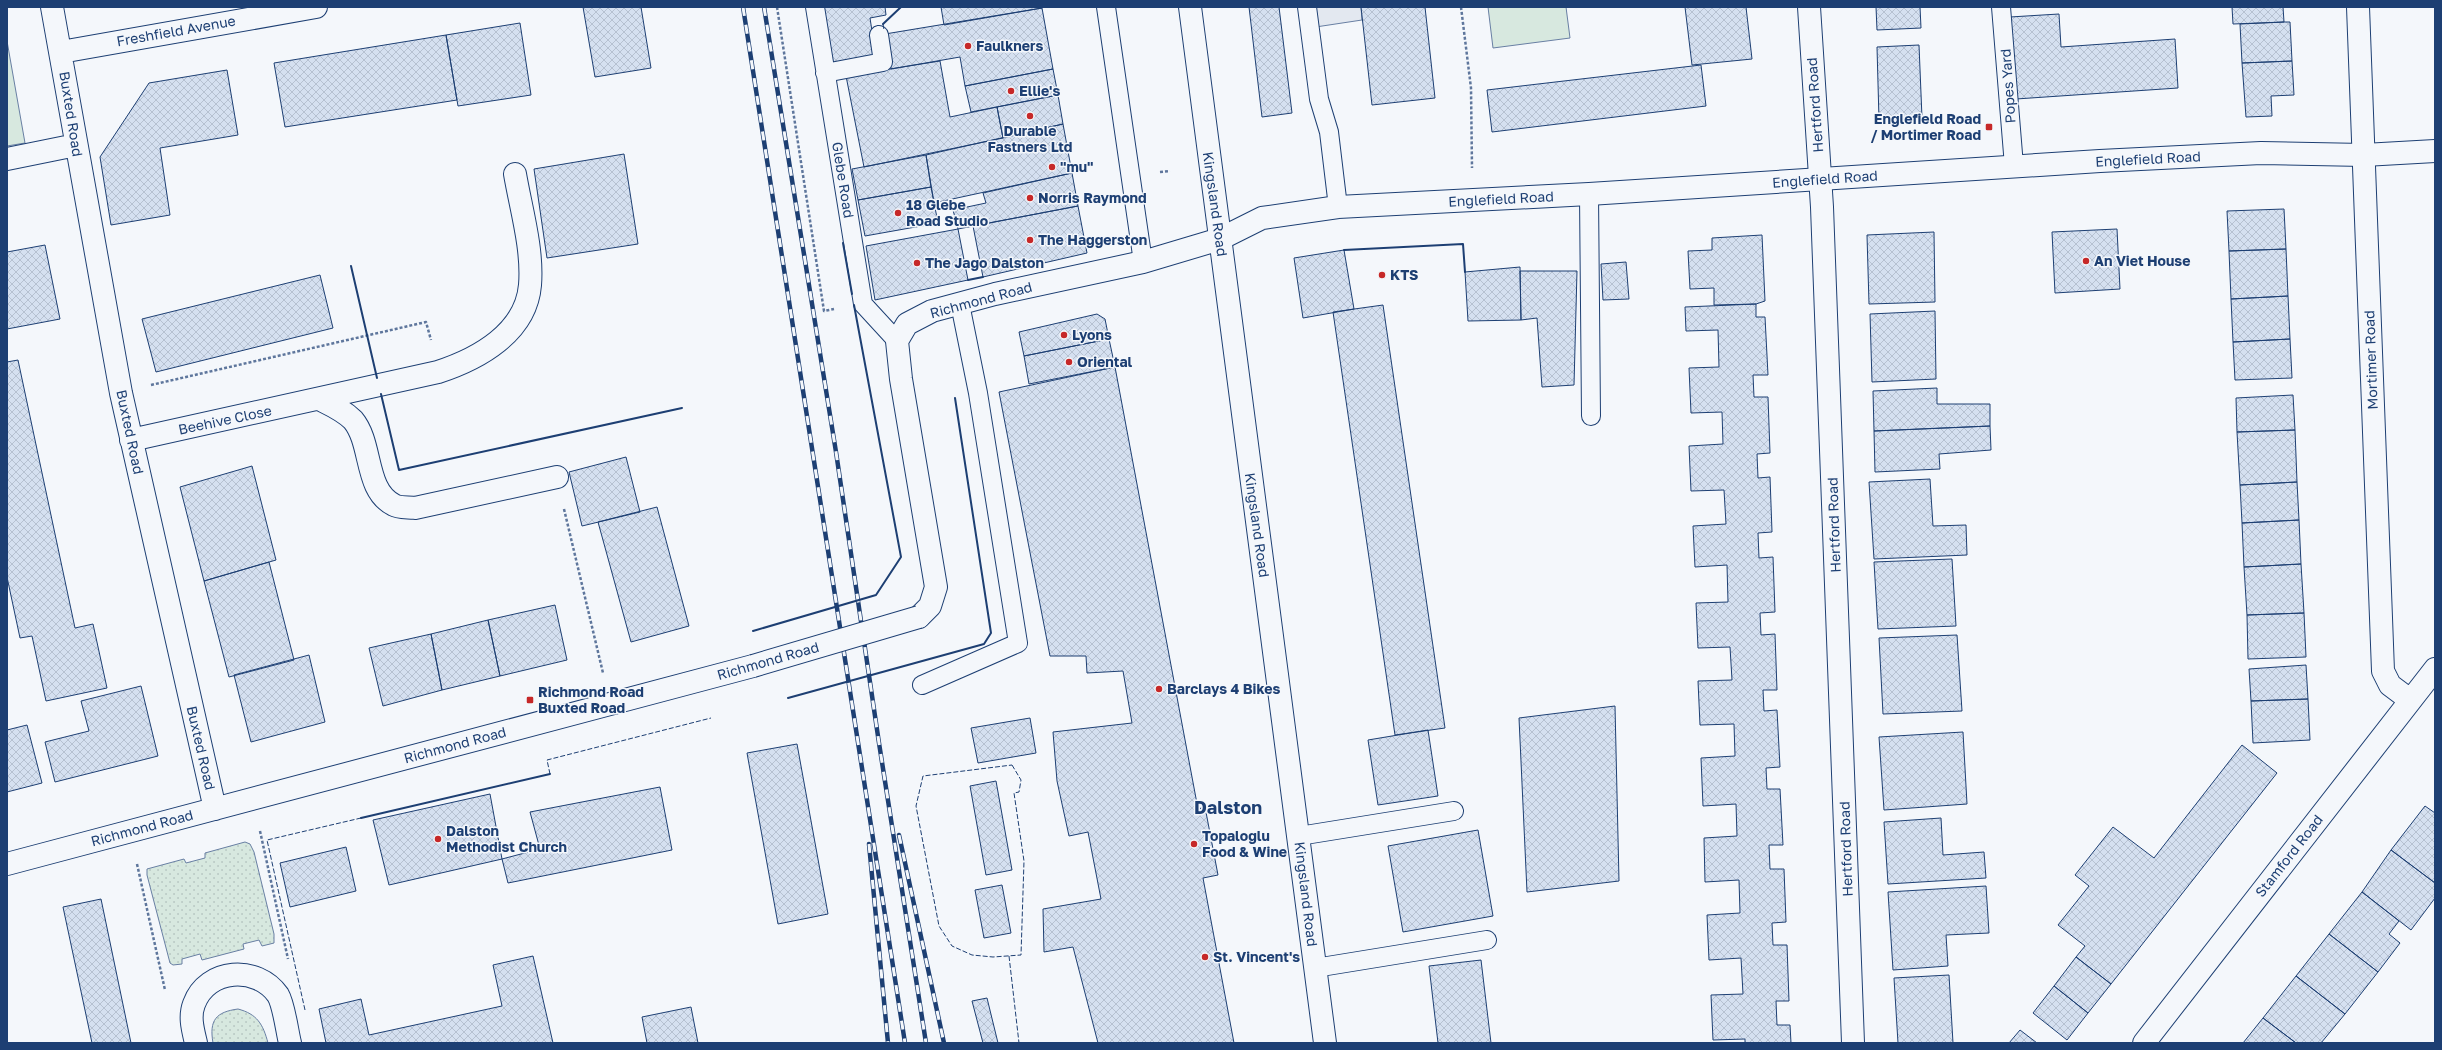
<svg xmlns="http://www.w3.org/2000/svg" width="2442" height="1050" font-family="'Golos Text',sans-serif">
<defs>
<pattern id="grass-dots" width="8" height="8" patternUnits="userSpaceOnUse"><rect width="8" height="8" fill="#d7e8df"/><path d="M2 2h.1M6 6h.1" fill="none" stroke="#b8c8c3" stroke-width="1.8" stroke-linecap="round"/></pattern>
<pattern id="building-cross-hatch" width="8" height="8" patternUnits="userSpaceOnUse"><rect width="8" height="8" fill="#d5e0f0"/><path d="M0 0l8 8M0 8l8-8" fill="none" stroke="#b6c1d1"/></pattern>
</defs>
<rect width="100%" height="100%" fill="#f4f7fb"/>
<path fill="url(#grass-dots)" stroke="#687fa3" d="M 245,842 L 250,844 L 254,852 L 274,934 L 274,943 L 262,946 L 259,940 L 243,944 L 244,949 L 202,960 L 200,954 L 182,959 L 182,964 L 173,965 L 170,963 L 147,875 L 147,869 L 184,859 L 186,863 L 205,858 L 205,853 Z
M 238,1009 C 257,1014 263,1024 268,1043 L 213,1043 C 209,1020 216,1012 238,1009 Z"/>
<path fill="#d7e8df" stroke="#687fa3" d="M 1488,7 L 1566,7 L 1570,38 L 1493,48 Z
M 7,41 L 25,143 L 7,146 Z"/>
<path fill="#e3e8f0" stroke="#687fa3" d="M 1307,7 L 1361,7 L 1362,20 L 1309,28 Z"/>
<path fill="url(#building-cross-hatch)" stroke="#1d3f73" d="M 583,7 L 641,7 L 651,68 L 595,77 Z
M 824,7 L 885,7 L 886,15 L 870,18 L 876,57 L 833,64 Z
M 941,7 L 1042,7 L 1042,8 L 944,25 Z
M 1249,7 L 1279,7 L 1292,113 L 1262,117 Z
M 1361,7 L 1425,7 L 1435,98 L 1372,105 Z
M 1685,7 L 1746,7 L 1752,59 L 1692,65 Z
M 1876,7 L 1920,7 L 1921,28 L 1877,30 Z
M 2232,7 L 2283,7 L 2284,22 L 2233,24 Z
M 1042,8 L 1053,69 L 965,86 L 960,57 L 891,69 L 885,34 Z
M 2059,14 L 2061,47 L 2175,39 L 2178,88 L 2016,99 L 2010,17 Z
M 2284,22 L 2290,22 L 2292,61 L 2242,63 L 2240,24 Z
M 520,23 L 531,95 L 458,106 L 446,35 Z
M 446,35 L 457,100 L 285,127 L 274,63 Z
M 1919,45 L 1922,118 L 1879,120 L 1877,47 Z
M 940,61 L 950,117 L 997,107 L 1003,138 L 864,167 L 846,76 Z
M 2292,61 L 2294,95 L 2271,96 L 2272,116 L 2246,117 L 2242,63 Z
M 1701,65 L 1706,106 L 1492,132 L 1487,90 Z
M 1053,69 L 1058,95 L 971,112 L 965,86 Z
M 227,70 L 238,135 L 160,148 L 170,215 L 111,225 L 100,157 L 149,83 Z
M 1058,95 L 1063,124 L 1003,138 L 997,107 Z
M 1063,124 L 1072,173 L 934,203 L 926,155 Z
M 624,154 L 638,244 L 547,258 L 534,169 Z
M 926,155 L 931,187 L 858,200 L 852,169 Z
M 1072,173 L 1078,206 L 958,229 L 953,210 L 986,203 L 983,193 Z
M 931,187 L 938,223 L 865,236 L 858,200 Z
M 1078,206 L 1087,253 L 983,277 L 973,226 Z
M 2284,209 L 2286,249 L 2229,251 L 2227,211 Z
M 958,229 L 968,280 L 875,300 L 866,246 Z
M 2117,229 L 2120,289 L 2055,293 L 2052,232 Z
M 1934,232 L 1935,302 L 1869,304 L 1867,235 Z
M 1762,235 L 1765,301 L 1756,304 L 1714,305 L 1714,288 L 1690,289 L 1688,251 L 1712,250 L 1712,238 Z
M 45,245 L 60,319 L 7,329 L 7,252 Z
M 2286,249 L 2288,296 L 2231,299 L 2229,251 Z
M 1344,250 L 1354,309 L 1303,318 L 1294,258 Z
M 1626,262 L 1629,299 L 1603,300 L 1601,264 Z
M 1520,267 L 1521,320 L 1468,321 L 1465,272 Z
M 1520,271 L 1577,271 L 1574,385 L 1542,387 L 1537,318 L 1521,320 Z
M 320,275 L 333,328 L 156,372 L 142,319 Z
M 2288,296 L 2290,339 L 2233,342 L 2231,299 Z
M 1756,304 L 1756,317 L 1765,317 L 1768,375 L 1753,375 L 1754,397 L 1768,397 L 1770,453 L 1757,454 L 1758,478 L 1770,477 L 1772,532 L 1758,533 L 1759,558 L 1773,557 L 1775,612 L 1760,613 L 1761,635 L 1775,634 L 1777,690 L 1763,690 L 1764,711 L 1777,710 L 1780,767 L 1766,768 L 1767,789 L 1780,789 L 1783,845 L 1769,845 L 1770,869 L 1784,869 L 1786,922 L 1772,923 L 1773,945 L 1787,945 L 1789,1001 L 1776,1001 L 1777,1025 L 1790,1025 L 1791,1043 L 1745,1043 L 1745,1039 L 1713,1040 L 1711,995 L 1743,994 L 1741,958 L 1709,960 L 1707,915 L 1740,913 L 1739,880 L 1705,882 L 1704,838 L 1737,836 L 1736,804 L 1703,806 L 1701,758 L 1735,756 L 1734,724 L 1700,725 L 1698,681 L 1732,680 L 1730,647 L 1698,648 L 1696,603 L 1728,602 L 1727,565 L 1695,567 L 1693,526 L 1726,524 L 1724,490 L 1691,491 L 1689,446 L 1723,444 L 1722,412 L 1691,413 L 1689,368 L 1719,367 L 1718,330 L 1686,331 L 1685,307 Z
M 1383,305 L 1445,728 L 1395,735 L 1333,312 Z
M 1935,311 L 1936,379 L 1872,382 L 1870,314 Z
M 1097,314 L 1105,319 L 1109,339 L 1024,356 L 1019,332 Z
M 1109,339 L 1115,367 L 1029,384 L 1024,356 Z
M 2290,339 L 2292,378 L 2235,380 L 2233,342 Z
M 18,360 L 75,628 L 93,624 L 107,688 L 46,701 L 32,636 L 20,638 L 7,577 L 7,362 Z
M 1115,367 L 1198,809 L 1205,807 L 1218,875 L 1203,878 L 1234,1043 L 1098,1043 L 1073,947 L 1044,952 L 1043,909 L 1101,899 L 1088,832 L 1069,836 L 1057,781 L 1053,732 L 1132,723 L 1123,671 L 1087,673 L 1086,656 L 1050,656 L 999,392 Z
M 1937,388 L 1937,404 L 1990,404 L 1990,426 L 1874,431 L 1873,391 Z
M 2293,395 L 2295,430 L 2237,432 L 2236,398 Z
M 1990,426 L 1991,450 L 1939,454 L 1940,469 L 1875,472 L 1874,431 Z
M 2295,430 L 2297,482 L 2240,485 L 2237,432 Z
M 626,457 L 640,512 L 582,526 L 569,472 Z
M 252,466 L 276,560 L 204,581 L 180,487 Z
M 1930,479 L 1933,526 L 1966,525 L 1967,555 L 1874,559 L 1869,482 Z
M 2297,482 L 2299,520 L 2242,523 L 2240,485 Z
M 657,507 L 689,626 L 631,642 L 598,522 Z
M 2299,520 L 2301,564 L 2244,567 L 2242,523 Z
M 1952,559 L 1956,626 L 1878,629 L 1874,562 Z
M 269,562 L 294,660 L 229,677 L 204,581 Z
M 2301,564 L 2304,613 L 2247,615 L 2244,567 Z
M 555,605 L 567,660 L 500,676 L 488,620 Z
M 2304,613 L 2306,657 L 2248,659 L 2247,615 Z
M 488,620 L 500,676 L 442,690 L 431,634 Z
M 431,634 L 442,690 L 383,706 L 369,648 Z
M 1957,635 L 1962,711 L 1883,714 L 1879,638 Z
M 309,655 L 325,722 L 251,742 L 234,675 Z
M 2306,665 L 2308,699 L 2251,701 L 2249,669 Z
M 141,686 L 158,756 L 55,782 L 45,742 L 89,731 L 81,701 Z
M 2308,699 L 2310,740 L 2253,743 L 2251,701 Z
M 1615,706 L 1619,881 L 1527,892 L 1519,718 Z
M 1030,718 L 1036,753 L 978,763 L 971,728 Z
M 27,725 L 42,783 L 7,792 L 7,730 Z
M 1428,730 L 1438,796 L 1378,805 L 1368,740 Z
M 1963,732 L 1967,804 L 1884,810 L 1879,737 Z
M 797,744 L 828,914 L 778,924 L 747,753 Z
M 2242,745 L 2277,773 L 2111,984 L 2076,957 L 2085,946 L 2058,925 L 2089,886 L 2075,875 L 2113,827 L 2154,858 Z
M 996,781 L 1012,870 L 986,875 L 970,786 Z
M 660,787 L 672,850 L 508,883 L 502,859 L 540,849 L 530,812 Z
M 490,794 L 502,859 L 389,885 L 373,820 Z
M 2425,806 L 2435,813 L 2435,883 L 2391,850 Z
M 1941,818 L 1943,855 L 1984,852 L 1986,878 L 1888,884 L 1884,822 Z
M 1478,830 L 1493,916 L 1403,932 L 1388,846 Z
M 346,847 L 356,891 L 290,907 L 280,863 Z
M 2391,850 L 2435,883 L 2435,898 L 2411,930 L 2362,892 Z
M 1002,885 L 1011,933 L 984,938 L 975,890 Z
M 1986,886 L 1989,933 L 1946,935 L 1948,966 L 1893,970 L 1888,892 Z
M 2362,892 L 2399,921 L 2389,934 L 2400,943 L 2378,972 L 2329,934 Z
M 101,899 L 131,1043 L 92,1043 L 63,907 Z
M 2329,934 L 2378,972 L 2345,1014 L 2296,976 Z
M 533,956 L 553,1043 L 326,1043 L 319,1009 L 361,999 L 369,1035 L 502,1006 L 493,965 Z
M 2076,957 L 2111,984 L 2088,1013 L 2054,986 Z
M 1481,960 L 1491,1043 L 1438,1043 L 1429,966 Z
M 1949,975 L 1953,1043 L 1898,1043 L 1894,978 Z
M 2296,976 L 2345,1014 L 2321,1043 L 2296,1043 L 2263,1018 Z
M 2054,986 L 2088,1013 L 2067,1040 L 2033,1013 Z
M 987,998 L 998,1043 L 983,1043 L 972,1001 Z
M 691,1007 L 698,1043 L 647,1043 L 642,1017 Z
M 2263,1018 L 2296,1043 L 2243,1043 Z
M 2020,1030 L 2037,1043 L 2009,1043 Z"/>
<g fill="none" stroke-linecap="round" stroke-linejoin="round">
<defs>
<path id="lane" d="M 815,7 L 863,304 L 897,341
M 1106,7 L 1143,262
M 1307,7 L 1319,99 L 1329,132 L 1338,207
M 2001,7 L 2014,166
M 825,73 L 883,62 L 879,35
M 1589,194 L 1591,416
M 922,685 L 1018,643 L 978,393 L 960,304
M 1299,836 L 1454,811
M 1315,968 L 1487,940"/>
<path id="street" d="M 52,7 L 121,393 L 215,809
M 1809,7 L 1822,207 L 1853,1043
M 2358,7 L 2383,671 L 2390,685 L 2410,700
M 61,52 L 316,7
M 7,159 L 76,145
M 319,399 C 331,405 343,410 353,420 C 373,444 364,490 394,505 C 399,508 409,507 415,508 L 557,477
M 131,440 L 438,372 C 478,359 526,333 530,285 C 533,249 521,209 515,174
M 919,617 L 930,606 L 936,587 L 901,379 L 897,341 L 907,324 L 932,311 L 995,294 L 1143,262 L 1220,239
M 7,864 L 753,666
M 196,1043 C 193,1030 189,1017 194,1004 C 207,968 257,965 278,995 C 284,1005 287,1031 290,1043
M 2144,1043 L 2435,669"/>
<path id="secondary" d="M 1220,239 L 1262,218 L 1338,207 L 1589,194 L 2100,161 L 2261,153 L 2364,155 L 2435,151"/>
<path id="highway" d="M 1190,7 L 1325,1043"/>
</defs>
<use href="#lane" stroke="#1d3f73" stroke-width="20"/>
<use href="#street" stroke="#1d3f73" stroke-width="24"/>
<use href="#secondary" stroke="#1d3f73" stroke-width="24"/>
<use href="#highway" stroke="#1d3f73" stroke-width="24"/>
<path stroke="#5e769c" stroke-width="2.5" stroke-dasharray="3 2" stroke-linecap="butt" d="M 777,7 L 824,311 L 834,309
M 1461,7 L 1471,88 L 1472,168
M 1160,172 L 1170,171
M 151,385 L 426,322 L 431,340
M 564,509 L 603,673
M 260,831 L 288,959
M 137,864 L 165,990"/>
<use href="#lane" stroke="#f4f7fb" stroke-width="18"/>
<use href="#street" stroke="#f4f7fb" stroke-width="22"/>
<use href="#secondary" stroke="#f4f7fb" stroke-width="22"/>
<use href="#highway" stroke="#f4f7fb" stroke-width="22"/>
<defs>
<path id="rail" d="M 743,7 L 905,1043
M 764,7 L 836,452 L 879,743 L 926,1043
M 899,835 L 944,1043
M 869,844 L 888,1043"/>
</defs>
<use href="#rail" stroke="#1d3f73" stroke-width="4.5"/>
<use href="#rail" stroke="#f4f7fb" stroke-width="3" stroke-dasharray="9" stroke-linecap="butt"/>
<defs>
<path id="street-bridge" d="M 753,666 L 919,617"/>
</defs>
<use href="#street-bridge" stroke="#1d3f73" stroke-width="24" stroke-linecap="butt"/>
<use href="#street-bridge" stroke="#f4f7fb" stroke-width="22"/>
<path stroke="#1d3f73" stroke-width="1" stroke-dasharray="5 2" stroke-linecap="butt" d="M 883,24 L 884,30
M 1012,765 L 1021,780 L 1019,792 L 1014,793 L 1024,861 L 1021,955 L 993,957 L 972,955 L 952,946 L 939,926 L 916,806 L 923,776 Z
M 550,774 L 547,760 L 711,718
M 1009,956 L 1019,1043
M 305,1010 L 267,840 L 361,818"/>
<path stroke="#1d3f73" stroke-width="2" d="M 883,24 L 901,7
M 843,243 L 852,294
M 1344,250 L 1463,244 L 1465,272
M 351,266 L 377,378
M 968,280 L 983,277
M 381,394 L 399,470 L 682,408
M 753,631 L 876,595 L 901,557 L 854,305
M 788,698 L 984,644 L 991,633 L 955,398
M 361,818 L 550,774"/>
</g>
<g fill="#c62828" stroke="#f4f7fb" stroke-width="1.5">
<circle cx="968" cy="46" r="4"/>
<circle cx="1011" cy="91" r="4"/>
<circle cx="1030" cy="116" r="4"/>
<rect x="1985" y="123" width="8" height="8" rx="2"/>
<circle cx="1052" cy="167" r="4"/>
<circle cx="1030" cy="198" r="4"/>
<circle cx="898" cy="213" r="4"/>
<circle cx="1030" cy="240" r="4"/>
<circle cx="2086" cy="261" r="4"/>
<circle cx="917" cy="263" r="4"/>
<circle cx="1382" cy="275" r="4"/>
<circle cx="1064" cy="335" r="4"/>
<circle cx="1069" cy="362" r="4"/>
<circle cx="1159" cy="689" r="4"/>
<rect x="526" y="696" width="8" height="8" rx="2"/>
<circle cx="438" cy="839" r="4"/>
<circle cx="1194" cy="844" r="4"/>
<circle cx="1205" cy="957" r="4"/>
</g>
<g text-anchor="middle" stroke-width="3" stroke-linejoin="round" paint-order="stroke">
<g font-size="14" fill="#1d3f73" stroke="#f4f7fb">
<text transform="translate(176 31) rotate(-10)" y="5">Freshfield Avenue</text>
<text transform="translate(2008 86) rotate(-94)" y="5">Popes Yard</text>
<text transform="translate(1815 105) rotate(-94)" y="5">Hertford Road</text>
<text transform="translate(71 114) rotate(81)" y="5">Buxted Road</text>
<text transform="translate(2148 159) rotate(-3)" y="5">Englefield Road</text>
<text transform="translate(1825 179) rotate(-4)" y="5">Englefield Road</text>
<text transform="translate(843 180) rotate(81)" y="5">Glebe Road</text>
<text transform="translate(1501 199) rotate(-3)" y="5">Englefield Road</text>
<text transform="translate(1215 204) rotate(82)" y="5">Kingsland Road</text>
<text transform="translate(981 300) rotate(-15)" y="5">Richmond Road</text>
<text transform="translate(2371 360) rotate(-92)" y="5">Mortimer Road</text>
<text transform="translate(225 420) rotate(-12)" y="5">Beehive Close</text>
<text transform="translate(130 432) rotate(78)" y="5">Buxted Road</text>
<text transform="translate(1257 525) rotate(82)" y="5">Kingsland Road</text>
<text transform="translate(1834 525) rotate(-92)" y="5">Hertford Road</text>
<text transform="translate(768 661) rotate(-16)" y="5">Richmond Road</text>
<text transform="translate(455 745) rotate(-15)" y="5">Richmond Road</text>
<text transform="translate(201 748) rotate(77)" y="5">Buxted Road</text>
<text transform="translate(142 828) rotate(-15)" y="5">Richmond Road</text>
<text transform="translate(1846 849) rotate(-92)" y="5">Hertford Road</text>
<text transform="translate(2289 856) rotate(-52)" y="5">Stamford Road</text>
<text transform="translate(1306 894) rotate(83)" y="5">Kingsland Road</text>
</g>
<g font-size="14" font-weight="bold" fill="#1d3f73" stroke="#f4f7fb" text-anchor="start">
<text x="976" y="51">Faulkners</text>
<text x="1019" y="96">Ellie's</text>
<text x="1981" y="124" text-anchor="end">Englefield Road<tspan x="1981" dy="16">/ Mortimer Road</tspan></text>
<text x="1030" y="136" text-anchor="middle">Durable<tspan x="1030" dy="16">Fastners Ltd</tspan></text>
<text x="1060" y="172">"mu"</text>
<text x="1038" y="203">Norris Raymond</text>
<text x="906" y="210">18 Glebe<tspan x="906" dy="16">Road Studio</tspan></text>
<text x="1038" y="245">The Haggerston</text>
<text x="2094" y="266">An Viet House</text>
<text x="925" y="268">The Jago Dalston</text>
<text x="1390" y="280">KTS</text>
<text x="1072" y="340">Lyons</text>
<text x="1077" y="367">Oriental</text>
<text x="1167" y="694">Barclays 4 Bikes</text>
<text x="538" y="697">Richmond Road<tspan x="538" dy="16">Buxted Road</tspan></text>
<text x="446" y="836">Dalston<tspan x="446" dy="16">Methodist Church</tspan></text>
<text x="1202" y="841">Topaloglu<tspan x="1202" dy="16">Food &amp; Wine</tspan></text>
<text x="1213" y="962">St. Vincent's</text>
</g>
<g font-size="18" font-weight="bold" fill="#1d3f73" stroke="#f4f7fb">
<text x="1228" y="814">Dalston</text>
</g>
</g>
<rect width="2442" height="1050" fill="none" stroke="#1d3f73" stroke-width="16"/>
</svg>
